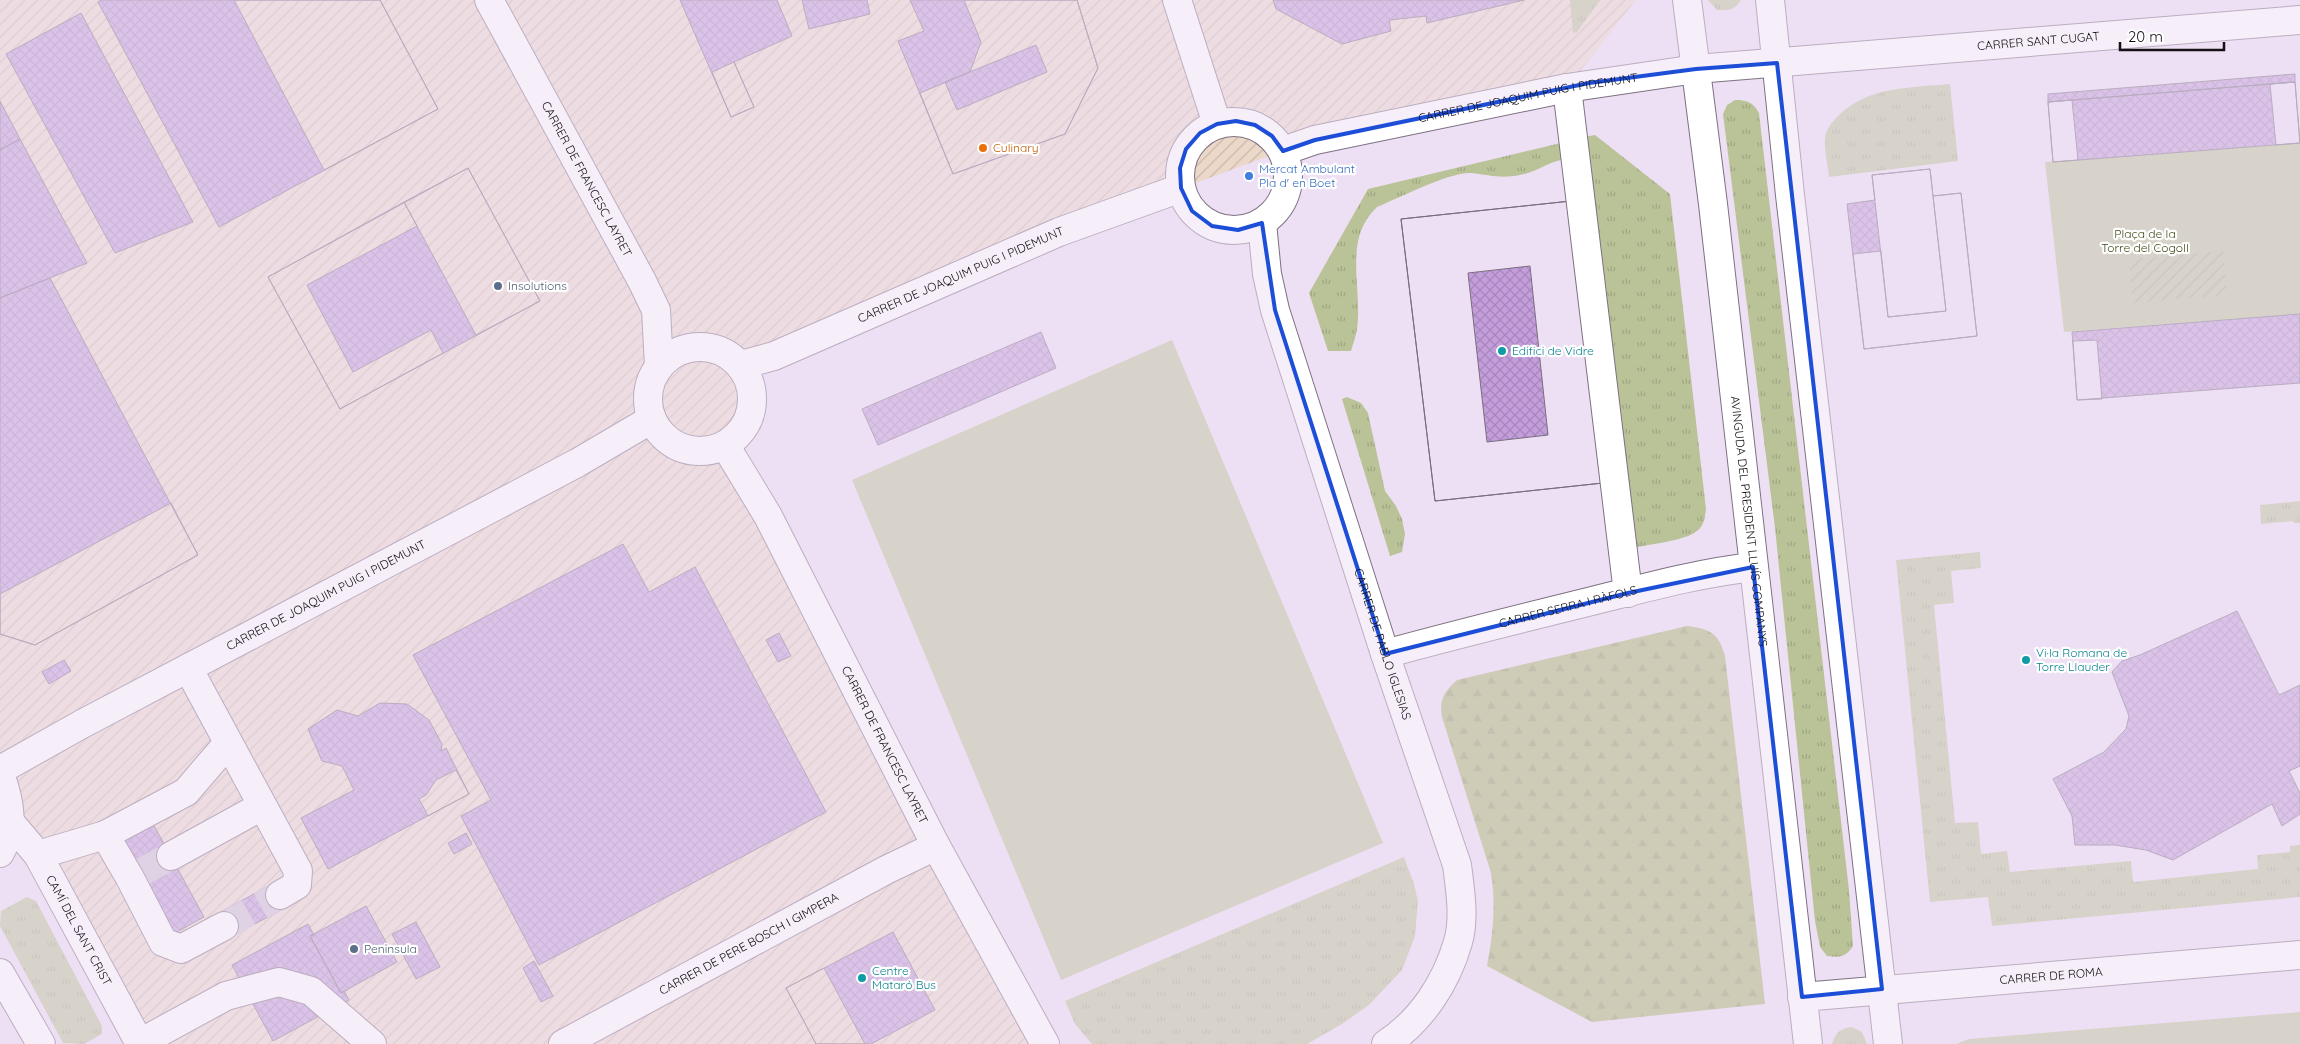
<svg xmlns="http://www.w3.org/2000/svg" width="2300" height="1044" font-family="Quicksand,sans-serif">
<defs>
<pattern id="industrial-furrows" width="10" height="10" patternUnits="userSpaceOnUse" patternTransform="scale(1.25)"><rect width="10" height="10" fill="#ecd8c9"/><path d="M-1 1l2-2M0 10L10 0M9 11l2-2" fill="none" stroke="#cab8ac"/></pattern>
<pattern id="grass-tufts" width="24" height="20" patternUnits="userSpaceOnUse" patternTransform="scale(1.25)"><rect width="24" height="20" fill="#bac398"/><path d="M3 7l-1-3M5 7V3M7 7l1-3M15 17l-1-3M17 17v-4M19 17l1-3" fill="none" stroke="#9fa682"/></pattern>
<pattern id="forest-firs" width="22" height="20" patternUnits="userSpaceOnUse" patternTransform="scale(1.25)"><rect width="22" height="20" fill="#a6b36d"/><path d="M5 1l3.5 6h-7zM16 11l3.5 6h-7z" fill="#8e995e"/></pattern>
<pattern id="garden-furrows" width="10" height="10" patternUnits="userSpaceOnUse" patternTransform="scale(1.25)"><rect width="10" height="10" fill="#bac398"/><path d="M-1 1l2-2M0 10L10 0M9 11l2-2" fill="none" stroke="#9fa682"/></pattern>
<pattern id="building-cross-hatch" width="8" height="8" patternUnits="userSpaceOnUse" patternTransform="scale(1.25)"><rect width="8" height="8" fill="#c39edb"/><path d="M0 0l8 8M0 8l8-8" fill="none" stroke="#a787bb"/></pattern>
</defs>
<rect width="100%" height="100%" fill="#eee0f4"/>
<path fill="url(#industrial-furrows)" d="M 0,0 L 1636,0 L 1567,88 L 1283,151 L 1105,216 L 741,365 L 750,382 L 753,407 L 744,428 L 725,445 L 1045,1044 L 140,1044 L 0,774 Z"/>
<path fill="url(#grass-tufts)" d="M 1570,0 L 1600,0 L 1577,32 L 1573,33 Z
M 1708,0 L 1741,0 C 1735,10 1728,11 1717,10 Z
M 1950,84 L 1958,161 L 1829,177 C 1828,165 1824,151 1825,139 C 1825,130 1833,121 1838,116 C 1868,86 1910,88 1950,84 Z
M 1735,100 C 1747,100 1753,102 1759,113 L 1849,890 L 1853,946 C 1846,957 1839,958 1827,956 L 1820,947 L 1815,921 L 1775,528 L 1723,114 L 1727,105 Z
M 1595,135 L 1670,194 L 1706,509 C 1705,517 1704,526 1697,531 C 1685,541 1650,544 1633,548 L 1584,137 Z
M 1565,142 L 1567,159 C 1549,161 1537,172 1520,175 C 1500,179 1490,175 1471,173 C 1449,172 1399,198 1377,207 C 1342,240 1363,287 1357,329 C 1356,336 1353,344 1351,351 L 1328,351 L 1309,293 L 1368,189 Z
M 1347,397 L 1361,403 L 1368,413 L 1385,491 L 1396,506 L 1402,519 L 1405,534 L 1402,552 L 1390,556 L 1342,399 Z
M 2300,501 L 2300,523 L 2294,523 L 2293,521 L 2261,524 L 2260,505 Z
M 1980,552 L 1981,568 L 1951,571 L 1954,603 L 1934,605 L 1955,823 L 1978,822 L 1981,854 L 2007,851 L 2010,872 L 2131,861 L 2133,882 L 2258,869 L 2257,855 L 2290,852 L 2290,846 L 2300,845 L 2300,897 L 1992,926 L 1988,897 L 1930,902 L 1896,560 Z
M 1404,857 L 1414,884 L 1418,901 L 1415,936 L 1402,970 L 1369,1005 L 1342,1024 L 1307,1044 L 1092,1044 L 1075,1024 L 1065,1001 Z
M 27,897 L 36,901 L 102,1026 L 102,1034 L 84,1044 L 63,1043 L 0,926 L 1,911 Z
M 1852,1027 L 1862,1032 L 1867,1044 L 1832,1044 C 1835,1033 1841,1028 1852,1027 Z"/>
<path fill="url(#forest-firs)" d="M 1687,626 C 1710,629 1718,632 1725,656 L 1765,1004 L 1592,1022 L 1487,966 C 1493,934 1496,905 1491,873 L 1442,717 C 1439,699 1444,692 1457,680 Z"/>
<path fill="#bac398" d="M 2300,143 L 2300,314 L 2064,332 L 2045,162 Z
M 1172,340 L 1383,843 L 1061,980 L 852,480 Z
M 2300,1012 L 2300,1044 L 1956,1044 L 1969,1039 Z"/>
<path fill="url(#garden-furrows)" d="M 2223,251 L 2227,295 L 2133,303 L 2129,259 Z"/>
<path fill="url(#building-cross-hatch)" stroke="#796e80" fill-rule="evenodd" d="M 101,0 L 380,0 L 438,109 L 219,227 L 98,2 Z
M 234,0 L 380,0 L 438,109 L 324,170 Z
M 680,0 L 777,0 L 792,36 L 734,62 L 754,107 L 731,117 Z
M 802,0 L 867,0 L 870,14 L 809,29 Z
M 910,0 L 1077,0 L 1098,68 L 1065,134 L 953,174 L 898,41 L 924,31 Z
M 964,0 L 1077,0 L 1098,68 L 1065,134 L 953,174 L 920,93 L 970,72 L 981,42 Z
M 1273,0 L 1524,0 L 1427,23 L 1426,16 L 1389,20 L 1391,31 L 1342,44 L 1276,9 Z
M 81,13 L 193,222 L 115,253 L 6,54 Z
M 1036,45 L 1047,72 L 957,110 L 945,82 Z
M 734,62 L 754,107 L 731,117 L 712,72 Z
M 2295,74 L 2295,82 L 2048,102 L 2048,94 Z
M 2295,82 L 2300,143 L 2053,162 L 2048,102 Z
M 2295,82 L 2300,143 L 2276,145 L 2270,84 Z
M 2072,100 L 2078,160 L 2053,162 L 2048,102 Z
M 0,101 L 20,139 L 0,150 Z
M 20,139 L 87,263 L 0,298 L 0,150 Z
M 468,168 L 540,301 L 340,409 L 268,277 Z
M 468,168 L 540,301 L 476,335 L 404,202 Z
M 1930,169 L 1946,311 L 1888,317 L 1872,175 Z
M 1930,169 L 1933,196 L 1961,193 L 1977,336 L 1864,349 L 1847,204 L 1875,200 L 1872,175 Z
M 1961,193 L 1977,336 L 1864,349 L 1853,254 L 1881,251 L 1888,317 L 1946,311 L 1933,196 Z
M 1571,201 L 1603,483 L 1435,501 L 1401,219 ZM 1530,266 L 1548,435 L 1487,442 L 1468,273 Z
M 1571,201 L 1603,483 L 1435,501 L 1401,219 Z
M 404,202 L 417,226 L 307,285 L 353,372 L 431,330 L 443,353 L 340,409 L 268,277 Z
M 50,278 L 198,555 L 35,645 L 0,634 L 0,298 Z
M 2300,314 L 2300,383 L 2077,400 L 2072,332 Z
M 1041,332 L 1056,368 L 878,445 L 862,409 Z
M 2097,340 L 2102,399 L 2077,400 L 2073,341 Z
M 171,503 L 198,555 L 35,645 L 0,634 L 0,594 Z
M 623,544 L 649,592 L 695,567 L 826,812 L 539,965 L 461,816 L 491,800 L 413,655 Z
M 2237,611 L 2279,695 L 2300,685 L 2300,766 L 2289,771 L 2300,793 L 2300,814 L 2282,826 L 2272,804 L 2173,860 L 2146,850 L 2115,845 L 2075,845 L 2072,816 L 2053,779 L 2104,752 L 2126,729 L 2129,716 L 2112,672 L 2122,661 L 2140,655 Z
M 779,633 L 791,656 L 778,662 L 766,640 Z
M 64,660 L 71,671 L 49,684 L 42,672 Z
M 380,703 L 407,704 L 429,720 L 442,744 L 441,751 L 446,748 L 469,794 L 328,869 L 301,818 L 354,790 L 342,766 L 322,761 L 308,729 L 337,710 L 358,716 Z
M 456,770 L 469,794 L 428,816 L 419,799 L 426,795 L 436,780 Z
M 152,822 L 204,917 L 173,934 L 121,839 Z
M 466,833 L 472,844 L 454,854 L 448,843 Z
M 274,883 L 287,907 L 230,937 L 217,914 Z
M 366,906 L 397,962 L 341,993 L 310,936 Z
M 416,922 L 440,967 L 416,979 L 392,934 Z
M 308,924 L 314,935 L 310,936 L 341,993 L 344,991 L 349,1000 L 273,1041 L 232,965 Z
M 893,932 L 935,1010 L 871,1044 L 816,1044 L 786,988 Z
M 534,961 L 553,996 L 541,1002 L 523,968 Z
M 824,968 L 865,1044 L 816,1044 L 786,988 Z"/>
<g fill="none" stroke-linecap="round" stroke-linejoin="round">
<path stroke="#cdc1d3" stroke-width="28" stroke-dasharray="28 14" stroke-linecap="butt" d="M 140,873 L 171,856
M 224,926 L 280,895"/>
<defs>
<g id="minor">
<path id="s1" d="M 489,0 L 642,281 L 656,310 L 659,366"/>
<path d="M 1177,0 L 1217,124"/>
<path id="s2" d="M 1687,0 L 1713,204 L 1808,1044"/>
<path d="M 1770,0 L 1790,195 L 1888,1044"/>
<path d="M 1567,88 L 1628,593"/>
<circle cx="1234" cy="176" r="54"/>
<path id="s3" d="M 1283,151 L 1315,140 L 1567,88 L 1696,69 L 2300,20"/>
<path id="s4" d="M 1262,223 L 1267,274 L 1275,310 L 1385,654 L 1457,865 C 1460,889 1465,918 1458,942 C 1446,983 1422,1020 1386,1044"/>
<circle cx="700" cy="399" r="52"/>
<path id="s5" d="M 741,365 L 774,356 L 1059,232 L 1181,188"/>
<path id="s6" d="M 725,445 L 768,516 L 936,846 L 1045,1044"/>
<path id="s7" d="M 1385,654 C 1454,635 1523,618 1592,601 C 1645,588 1699,573 1753,567"/>
<path d="M 188,668 L 298,871 L 297,885 L 280,895"/>
<path id="s8" d="M 0,770 L 82,724 L 577,463 L 652,419"/>
<path d="M 0,774 C 10,801 15,826 0,853"/>
<path id="s9" d="M 10,822 L 38,855 L 140,1044"/>
<path d="M 105,835 L 186,792 L 228,743"/>
<path d="M 38,855 L 105,835 L 130,878 L 163,942 L 181,949 L 224,926"/>
<path d="M 171,856 L 262,806"/>
<path d="M 0,973 L 41,1044"/>
<path id="s10" d="M 1802,997 L 2300,955"/>
<path d="M 138,1044 L 226,996 L 279,982 L 311,991 L 372,1044"/>
<path id="s11" d="M 563,1044 L 886,870 L 936,846"/>
</g>
</defs>
<use href="#minor" stroke="#7d7182" stroke-width="30"/>
<use href="#minor" stroke="#fff" stroke-width="28"/>
</g>
<path d="M0 0H2300V1044H0ZM 1777,63 L 1882,989 L 1802,997 L 1753,567 L 1628,593 L 1385,654 L 1275,310 L 1262,223 L 1238,230 L 1212,226 L 1192,211 L 1181,188 L 1180,168 L 1186,149 L 1200,133 L 1217,124 L 1236,121 L 1255,125 L 1272,136 L 1283,151 L 1315,140 L 1589,83 L 1696,69 Z" fill="#eee0f4" fill-opacity=".55" fill-rule="evenodd"/>
<path fill="none" stroke="#1d4ed8" stroke-width="4" stroke-linejoin="round" d="M 1777,63 L 1882,989 L 1802,997 L 1753,567 L 1628,593 L 1385,654 L 1275,310 L 1262,223 L 1238,230 L 1212,226 L 1192,211 L 1181,188 L 1180,168 L 1186,149 L 1200,133 L 1217,124 L 1236,121 L 1255,125 L 1272,136 L 1283,151 L 1315,140 L 1589,83 L 1696,69 Z"/>
<circle fill="#e8710a" stroke="#fff" stroke-width="2" cx="983" cy="148" r="5"/>
<circle fill="#3f7fe0" stroke="#fff" stroke-width="2" cx="1249" cy="176" r="5"/>
<g fill="#5c6f8a" stroke="#fff" stroke-width="2">
<circle cx="498" cy="286" r="5"/>
<circle cx="354" cy="949" r="5"/>
</g>
<g fill="#0f9aa8" stroke="#fff" stroke-width="2">
<circle cx="1502" cy="351" r="5"/>
<circle cx="2026" cy="660" r="5"/>
<circle cx="862" cy="978" r="5"/>
</g>
<g text-anchor="middle" stroke-width="4.5" stroke-linejoin="round" paint-order="stroke">
<g font-size="12" fill="#141016" stroke="#fff">
<text dy="4" stroke="none"><textPath href="#s3" startOffset="765">CARRER SANT CUGAT</textPath></text>
<text dy="4" stroke="none"><textPath href="#s3" startOffset="251">CARRER DE JOAQUIM PUIG I PIDEMUNT</textPath></text>
<text dy="4" stroke="none"><textPath href="#s1" startOffset="204">CARRER DE FRANCESC LAYRET</textPath></text>
<text dy="4" stroke="none"><textPath href="#s5" startOffset="238">CARRER DE JOAQUIM PUIG I PIDEMUNT</textPath></text>
<text dy="4" stroke="none"><textPath href="#s2" startOffset="525">AVINGUDA DEL PRESIDENT LLUÍS COMPANYS</textPath></text>
<text dy="4" stroke="none"><textPath href="#s8" startOffset="370">CARRER DE JOAQUIM PUIG I PIDEMUNT</textPath></text>
<text dy="4" stroke="none"><textPath href="#s7" startOffset="189">CARRER SERRA I RÀFOLS</textPath></text>
<text dy="4" stroke="none"><textPath href="#s4" startOffset="439">CARRER DE PABLO IGLESIAS</textPath></text>
<text dy="4" stroke="none"><textPath href="#s6" startOffset="340">CARRER DE FRANCESC LAYRET</textPath></text>
<text dy="4" stroke="none"><textPath href="#s9" startOffset="129">CAMÍ DEL SANT CRIST</textPath></text>
<text dy="4" stroke="none"><textPath href="#s11" startOffset="211">CARRER DE PERE BOSCH I GIMPERA</textPath></text>
<text dy="4" stroke="none"><textPath href="#s10" startOffset="250">CARRER DE ROMA</textPath></text>
</g>
<g font-size="12" fill="#c56008" stroke="#fff" text-anchor="start">
<text x="993" y="152">Culinary</text>
</g>
<g font-size="12" fill="#366cbe" stroke="#fff" text-anchor="start">
<text x="1259" y="173">Mercat Ambulant<tspan x="1259" dy="14">Pla d' en Boet</tspan></text>
</g>
<g font-size="12" fill="#3f4712" stroke="#fff">
<text x="2145" y="238">Plaça de la<tspan x="2145" dy="14">Torre del Cogoll</tspan></text>
</g>
<g font-size="12" fill="#4e5e75" stroke="#fff" text-anchor="start">
<text x="508" y="290">Insolutions</text>
<text x="364" y="953">Peninsula</text>
</g>
<g font-size="12" fill="#0d838f" stroke="#fff" text-anchor="start">
<text x="1512" y="355">Edifici de Vidre</text>
<text x="2036" y="657">Vi·la Romana de<tspan x="2036" dy="14">Torre Llauder</tspan></text>
<text x="872" y="975">Centre<tspan x="872" dy="14">Mataró Bus</tspan></text>
</g>
</g>
<path d="M2120 42v8h104v-8" fill="none" stroke="#141016" stroke-width="2.5"/>
<text x="2128" y="42" font-size="15" fill="#141016" stroke="#ffffff" stroke-width="4" paint-order="stroke">20 m</text>
</svg>
